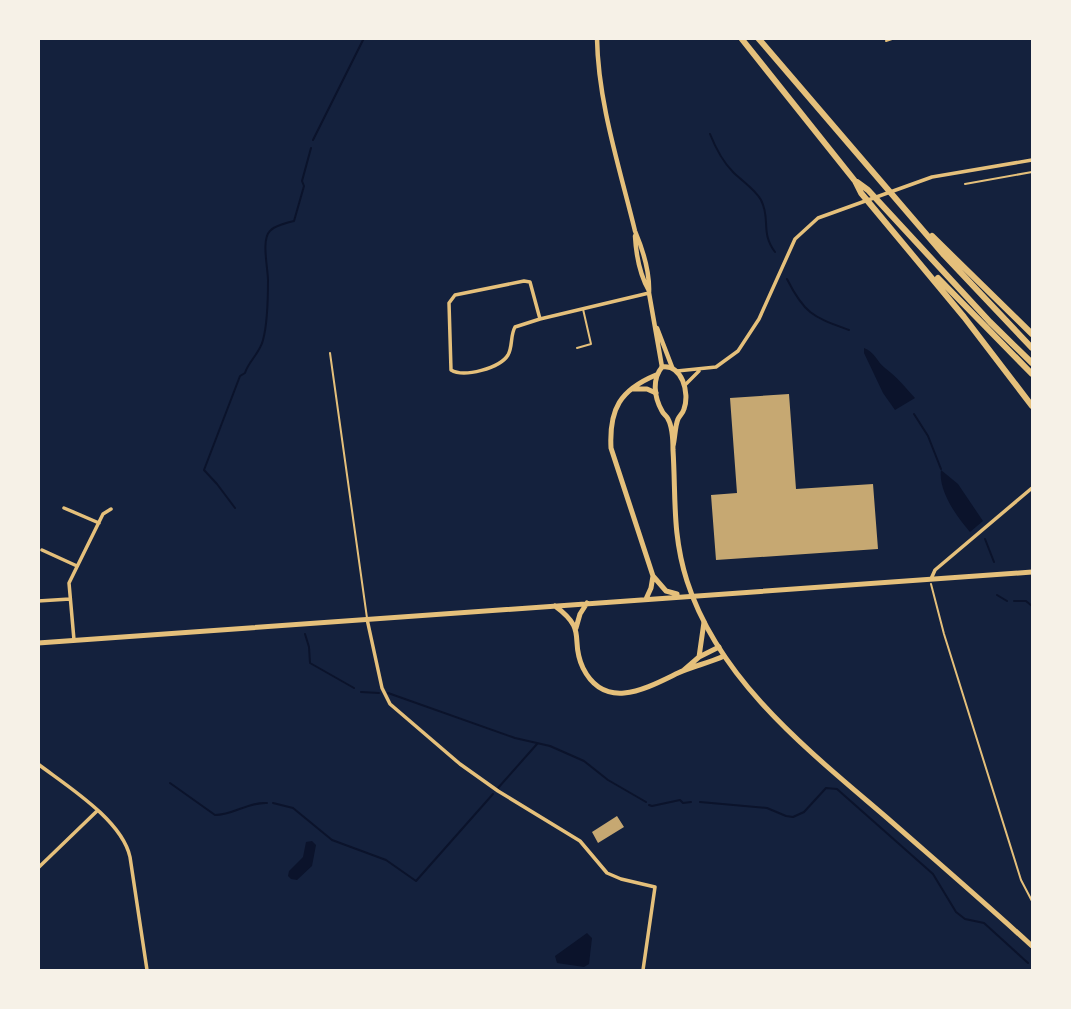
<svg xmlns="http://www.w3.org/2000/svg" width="1071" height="1009" font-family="Mulish,sans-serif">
<rect width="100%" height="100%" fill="#14213d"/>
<path fill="#0b132b" d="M 864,348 C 875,352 877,362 885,368 C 897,377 905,387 915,398 L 895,410 L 883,393 L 864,353 Z
M 941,470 L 958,484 L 983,521 L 970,532 C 957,517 938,491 941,470 Z
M 312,841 L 316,845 L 312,866 L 297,880 L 291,879 L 288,876 L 289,871 L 303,857 L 306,842 Z
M 587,933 L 592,938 L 589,964 L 584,967 L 557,963 L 555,956 Z"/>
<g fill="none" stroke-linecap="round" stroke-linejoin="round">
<path stroke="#0b132b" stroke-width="2" d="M 710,134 C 716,149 722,161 733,172 C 742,181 755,189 761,200 C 771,219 760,232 775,252
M 313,140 L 364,38
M 787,279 C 805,315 814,317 849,330
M 914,414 L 928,436 L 941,469
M 235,508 L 217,484 L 204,470 L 240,376 L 245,373 C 248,362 260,353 263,340 C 268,322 268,298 268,280 C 268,269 261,239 270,231 C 274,226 289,222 294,221 L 304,186 L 302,181 L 311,148
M 985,539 L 994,562
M 997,595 L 1007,601
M 1014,601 L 1026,601 L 1032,606
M 305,634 L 309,647 L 310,663 L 354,688
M 361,692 L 379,693
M 388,693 L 515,738 L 550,746 L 584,761 L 608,780 L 646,802
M 170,783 L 215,815 C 234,815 247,802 267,803
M 498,788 L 537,744
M 700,802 L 767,808 L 786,816 L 793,817 L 804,812 L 826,788 L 837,789 L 933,874 L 956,912 L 965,919 L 984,923 L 1028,963
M 273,803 L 293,808 L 332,840 L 386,860 L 416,881 L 493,794
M 649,805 L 652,806 L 680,800 L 683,803 L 691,802"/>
</g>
<path fill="#c6a872" d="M 789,394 L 796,489 L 873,484 L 878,549 L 716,560 L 711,495 L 737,493 L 730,398 Z
M 617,816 L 624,827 L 598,843 L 592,832 Z"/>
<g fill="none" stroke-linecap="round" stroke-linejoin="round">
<path stroke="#e5c07b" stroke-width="2" d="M 931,584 L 944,634 L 1021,880 L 1032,901"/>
<path stroke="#e5c07b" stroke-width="2" d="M 886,41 L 895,38
M 965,184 L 1032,172
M 577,348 L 591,344 L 583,309
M 330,353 L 367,618"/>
<path stroke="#e5c07b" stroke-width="3.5" d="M 540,319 L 515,327 C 510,336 513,346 508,355 C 500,368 464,378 451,370 L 449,303 L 455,295 L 524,281 L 530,282 L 540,319 L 649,293
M 677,371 L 716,367 L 738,351 L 759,319 L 795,239 L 818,218 L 932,177 L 1032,160
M 685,385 L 699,371
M 64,508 L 99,523
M 42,550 L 77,566
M 931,579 L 935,570 L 1032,488
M 38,601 L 70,599
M 367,619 L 382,688 L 390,704 L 460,764 L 498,791 L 580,841 L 607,873 L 621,879 L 655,887 L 643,970
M 74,640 L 69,583 L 103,514 L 111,509
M 38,764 C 67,786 122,820 130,857 L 147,970
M 38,868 L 97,811"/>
<path stroke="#e5c07b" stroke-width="4.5" d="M 597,38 C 598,103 620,169 635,231 C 643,250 650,272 649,293 L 662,367
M 635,236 C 636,254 640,275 649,291
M 657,328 L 672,367"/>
<path stroke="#e5c07b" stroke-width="5" d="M 673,446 C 675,438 675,426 678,419 C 680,415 683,413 684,409 C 690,393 682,364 662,367 C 652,379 654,397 662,411 C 663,414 667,416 668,419 C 672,426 673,442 673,450 C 676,498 672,534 687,581 C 719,681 809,751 886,817 C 935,860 984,902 1032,946"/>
<path stroke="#e5c07b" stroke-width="5" d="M 656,375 C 620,390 609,409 611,448 L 653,576 L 666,591 L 677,594
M 632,389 L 647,389 L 656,393
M 646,599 L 651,588 L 653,576
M 555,606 C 589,631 569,639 583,668 C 605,712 647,688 678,673 C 693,666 709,663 724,656
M 576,628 L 580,614 L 587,603
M 38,643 L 1032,572
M 699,657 L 704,622
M 684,670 L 699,657 L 719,647"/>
<path stroke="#e5c07b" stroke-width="6" d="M 741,38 L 855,181 L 861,193 L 964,317 L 1032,406
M 758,38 L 944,255 L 1032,348
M 857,182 L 868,190 L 990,322 L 1032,363
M 932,236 L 1032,334
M 938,278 L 1032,374"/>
</g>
<rect width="1071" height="1009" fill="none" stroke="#f6f1e7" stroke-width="80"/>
</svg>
